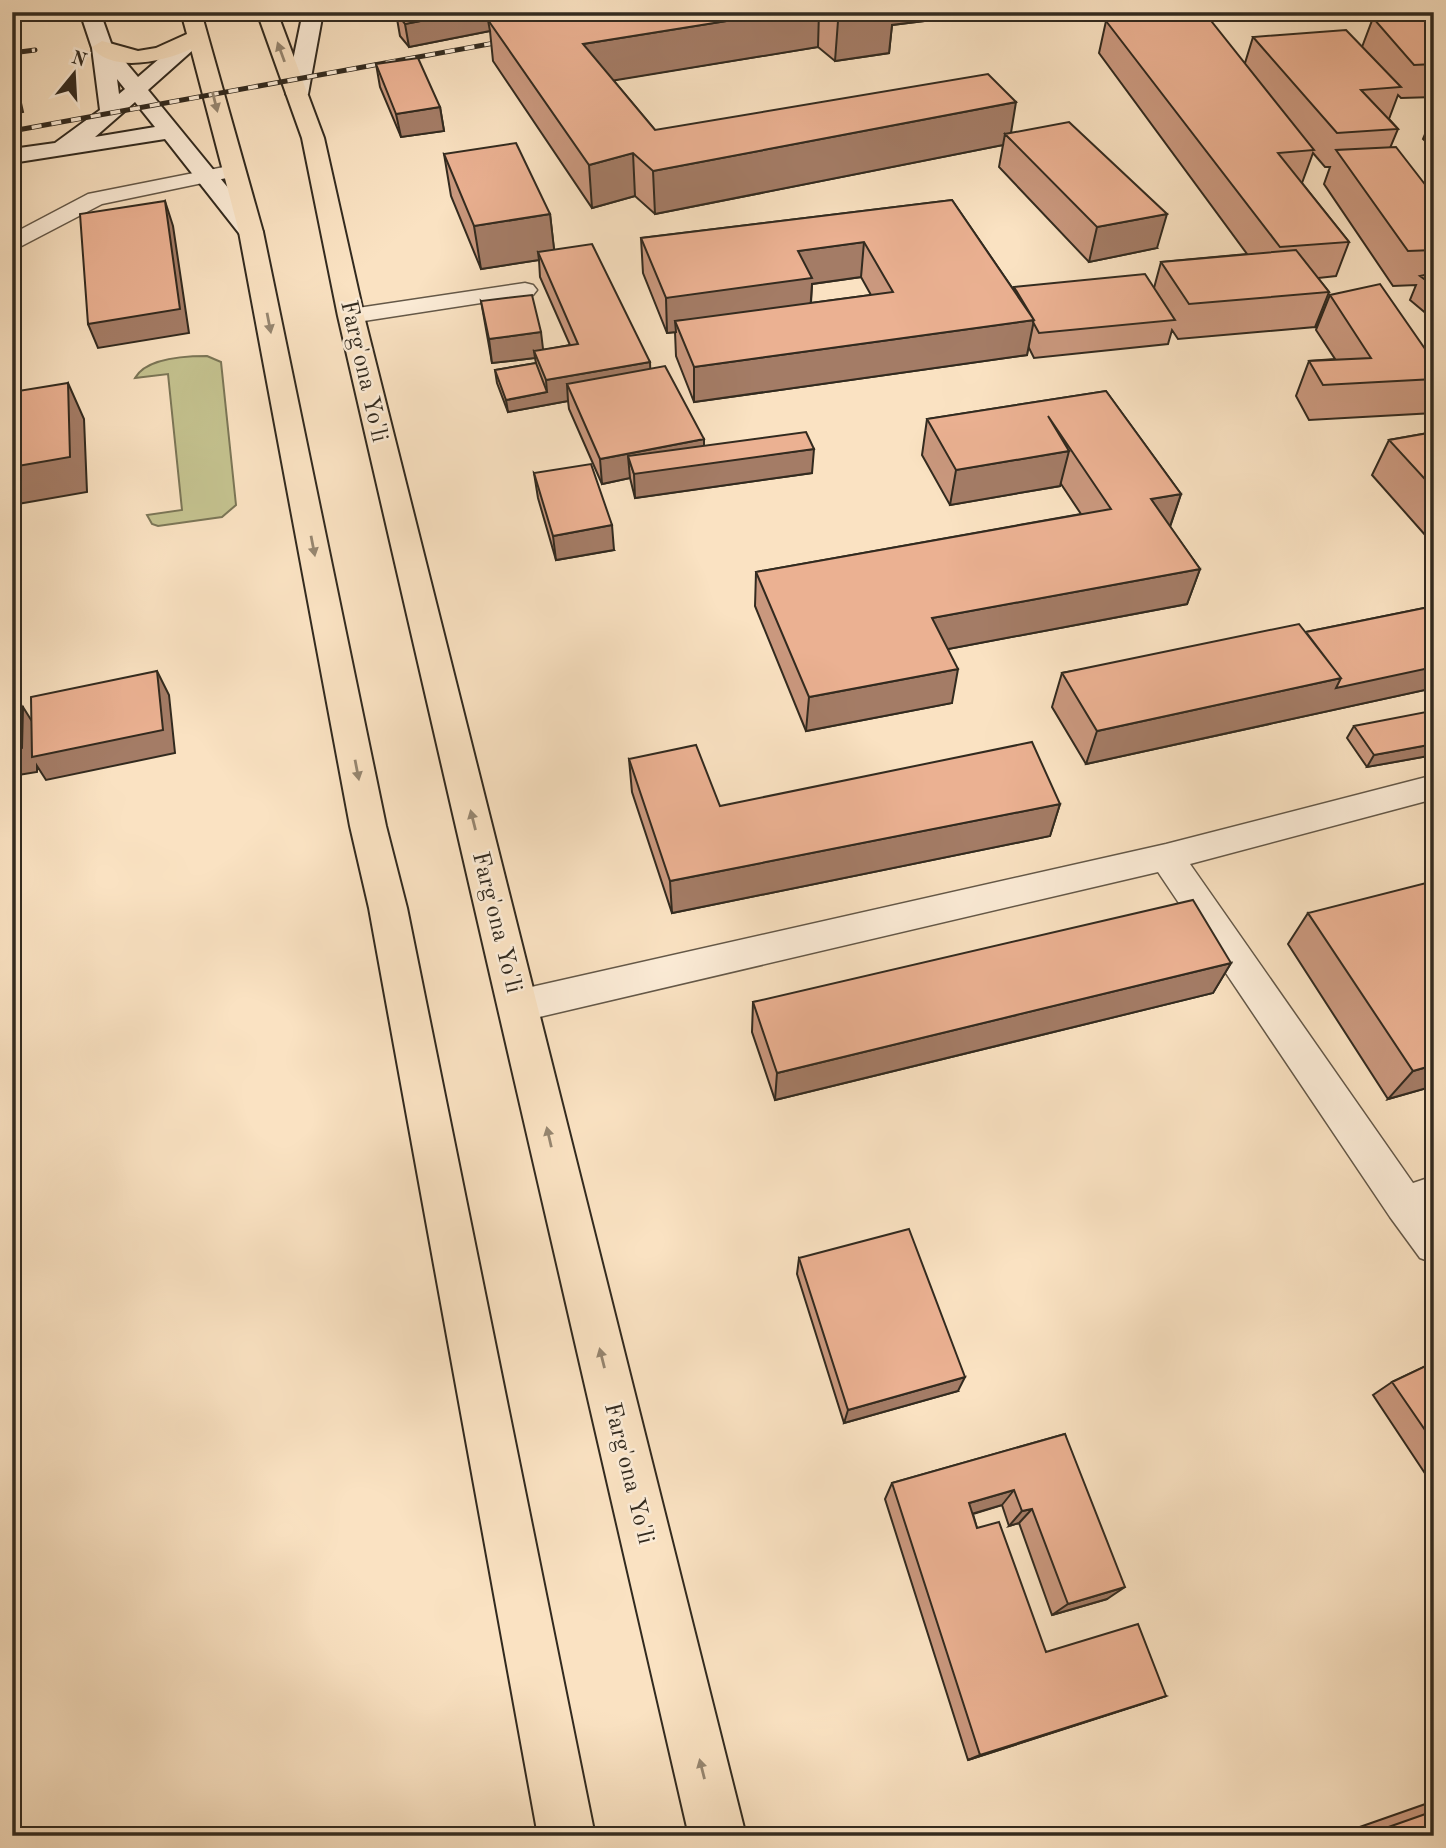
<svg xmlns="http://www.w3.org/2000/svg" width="1446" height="1848" font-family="'Old Standard TT',serif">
<rect width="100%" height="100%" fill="#fae2c2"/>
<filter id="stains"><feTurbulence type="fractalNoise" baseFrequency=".00286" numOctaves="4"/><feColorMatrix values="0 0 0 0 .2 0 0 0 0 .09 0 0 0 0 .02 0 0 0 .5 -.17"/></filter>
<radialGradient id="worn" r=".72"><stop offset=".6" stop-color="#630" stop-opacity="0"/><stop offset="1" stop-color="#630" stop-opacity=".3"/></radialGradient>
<path fill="#c4c28f" stroke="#7b7657" stroke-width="2" d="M 207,356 L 221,362 L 236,505 L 222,517 L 158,526 L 152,524 L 147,515 L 182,510 L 168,374 L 135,378 C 146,358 186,356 207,356 Z"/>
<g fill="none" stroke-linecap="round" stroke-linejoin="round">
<defs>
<path id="lane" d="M 234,165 L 245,171 L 241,175 L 102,204 L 12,251 L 12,234 L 88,194 Z
M 525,283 L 533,285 L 537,290 L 533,295 L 351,323 L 343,321 L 339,316 L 343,311 L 351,309 Z
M 1434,775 L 1434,799 L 1190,864 L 1413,1183 L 1434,1176 L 1434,1263 L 1420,1258 L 1390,1217 L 1158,872 L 518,1022 L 505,1017 L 500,1006 L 505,995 L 518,990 L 1166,844 Z"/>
<path id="secondary" d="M 80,12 L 100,12 L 112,46 L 138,77 L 189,33 L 203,33 L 206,37 L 203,41 L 148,90 L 260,227 L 263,232 L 260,237 L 242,237 L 165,139 L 12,163 L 12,149 L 55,143 L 100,110 L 92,48 ZM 117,79 L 125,89 L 119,94 ZM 135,102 L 155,127 L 95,137 Z
M 303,12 L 323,12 L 308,94 L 297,100 L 286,94 Z"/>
<path id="primary" d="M 181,12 L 201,12 L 263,232 L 386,826 L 407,908 L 595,1836 L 538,1836 L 369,908 L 350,826 L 239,232 L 191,49 C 166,61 111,74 92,47 L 102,41 L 138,51 L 156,48 L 187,34 Z
M 257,12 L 277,12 L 324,138 L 364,316 L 746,1836 L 689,1836 L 338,316 L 302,138 Z"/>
</defs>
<use href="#lane" stroke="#645848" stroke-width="3"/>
<use href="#secondary" stroke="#322a1f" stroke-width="4"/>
<use href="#primary" stroke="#322a1f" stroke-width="4"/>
<use href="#lane" fill="#fcecd7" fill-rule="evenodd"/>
<use href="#secondary" fill="#fcecd7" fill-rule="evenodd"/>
<use href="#primary" fill="#fae2c2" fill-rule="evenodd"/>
<defs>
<path id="rail" d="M 12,53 L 35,50
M 12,131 L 511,40"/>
</defs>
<use href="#rail" stroke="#322a1f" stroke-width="5"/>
<use href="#rail" stroke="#fcecd7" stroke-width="3.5" stroke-dasharray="10" stroke-linecap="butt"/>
</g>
<path fill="#ca987e" stroke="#322a1f" stroke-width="2" fill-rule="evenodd" d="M 401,12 L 941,12 L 940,19 L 892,25 L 889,53 L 835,61 L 818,47 L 613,80 L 655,130 L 1011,132 L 1157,248 L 1089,262 L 999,167 L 1003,145 L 655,214 L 635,196 L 592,208 L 493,61 L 490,31 L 409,47 L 400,36 L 396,13 Z
M 1374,12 L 1434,12 L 1434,97 L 1401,98 L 1398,95 L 1389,119 L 1398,129 L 1390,148 L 1434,196 L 1434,320 L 1410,300 L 1416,285 L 1393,286 L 1324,184 L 1330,167 L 1325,167 L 1313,153 L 1302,183 L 1349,242 L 1336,276 L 1318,278 L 1329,292 L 1315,327 L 1178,339 L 1172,330 L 1168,344 L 1034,358 L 1028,346 L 1027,355 L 694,402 L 676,356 L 675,332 L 667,333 L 643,273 L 641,238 L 952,200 L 1013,289 L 1014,287 L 1154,288 L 1161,262 L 1247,254 L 1099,53 L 1106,21 L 1245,63 L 1253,37 L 1362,47 L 1373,18 L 1379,17 ZM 861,277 L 871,295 L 811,303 L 812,284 Z
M 376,64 L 440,107 L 444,131 L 401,137 L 380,87 Z
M 1433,115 L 1434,115 L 1434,149 L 1423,139 Z
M 444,154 L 550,214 L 554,250 L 650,362 L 650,368 L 704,446 L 812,473 L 635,498 L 630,478 L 602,484 L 569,409 L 568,401 L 508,412 L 497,383 L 495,370 L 536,363 L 535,358 L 492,363 L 481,301 L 543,350 L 570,345 L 540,277 L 539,260 L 481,269 L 451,196 Z
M 1330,295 L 1430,356 L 1434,356 L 1434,413 L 1309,420 L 1296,396 L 1309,361 L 1335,359 L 1316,330 Z
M 1106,391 L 1181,494 L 1170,527 L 1200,569 L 1187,604 L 948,649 L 952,703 L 806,731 L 755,606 L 756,572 L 1081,514 L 1061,484 L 1060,486 L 950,505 L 922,455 L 927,419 Z
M 1434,432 L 1434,545 L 1372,475 L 1389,440 Z
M 534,473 L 614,550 L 556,560 L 538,498 Z
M 1434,606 L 1434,688 L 1086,764 L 1052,707 L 1062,673 L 1306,632 Z
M 1434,723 L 1434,755 L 1367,767 L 1347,738 L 1354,726 Z
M 629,759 L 720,806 L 1060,804 L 1050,836 L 672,913 L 632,792 Z
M 1308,913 L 1434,1086 L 1388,1099 L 1288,944 Z
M 1231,963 L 1213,993 L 775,1100 L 752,1032 L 753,1002 Z
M 799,1258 L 958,1391 L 844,1423 L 797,1274 Z
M 1434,1362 L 1434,1487 L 1373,1395 L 1392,1382 Z
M 1065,1434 L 1107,1599 L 1052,1615 L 1019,1523 L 1009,1526 L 1002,1505 L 973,1514 L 977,1528 L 1046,1652 L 1166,1696 L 968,1760 L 885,1499 L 892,1483 Z
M 1434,1801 L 1434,1836 L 1334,1836 Z"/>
<path fill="#a47c66" stroke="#322a1f" stroke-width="2" d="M 468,12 L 552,12 L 488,20 L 490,31 L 409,47 L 405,24 Z
M 782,12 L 819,12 L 818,47 L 586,85 L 583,44 Z
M 941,12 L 940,19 L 892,25 L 889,53 L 835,61 L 838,21 L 893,13 Z
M 12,77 L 19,94 L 23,112 L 12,114 Z
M 1016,102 L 1010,139 L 1005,134 L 1003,145 L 655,214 L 653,171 Z
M 440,107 L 444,131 L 401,137 L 396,114 Z
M 633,153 L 635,196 L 592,208 L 589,165 Z
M 165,201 L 173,226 L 189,333 L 98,348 L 88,324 Z
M 550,214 L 555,257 L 538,252 L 539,260 L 481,269 L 474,226 Z
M 1167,214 L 1157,248 L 1089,262 L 1097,227 Z
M 864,242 L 861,277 L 812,284 L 810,313 L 675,321 L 676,332 L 667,333 L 666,298 L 798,251 Z
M 1034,320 L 1027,355 L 694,402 L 694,367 Z
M 541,332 L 544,357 L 534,351 L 535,358 L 492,363 L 489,339 Z
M 650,362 L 651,387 L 567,384 L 568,401 L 508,412 L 506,400 L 547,392 L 546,380 Z
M 68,383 L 84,419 L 87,492 L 12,505 L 12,467 Z
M 704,439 L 704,463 L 814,449 L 812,473 L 635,498 L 634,474 L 628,456 L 630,478 L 602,484 L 600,459 Z
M 1069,451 L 1060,486 L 950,505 L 956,470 Z
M 1181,494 L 1169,529 L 1151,499 Z
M 612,525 L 614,550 L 556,560 L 553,536 Z
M 1200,569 L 1187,604 L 927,653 L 932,618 Z
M 1434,667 L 1434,688 L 1086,764 L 1097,731 L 1341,678 Z
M 958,669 L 952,703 L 806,731 L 809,697 Z
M 157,671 L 169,695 L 175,753 L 46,780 L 37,766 L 37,772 L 12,776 L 12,750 L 23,707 L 38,731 Z
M 1434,744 L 1434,755 L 1367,767 L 1374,755 Z
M 1060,804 L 1050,836 L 672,913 L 670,881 Z
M 1231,963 L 1213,993 L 775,1100 L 777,1073 Z
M 1434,1065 L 1434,1086 L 1388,1099 L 1413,1071 Z
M 965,1377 L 958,1391 L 844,1423 L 848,1410 Z
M 1014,1490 L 1002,1505 L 958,1518 L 969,1503 Z
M 1032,1509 L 1019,1523 L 1009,1526 L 1022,1511 Z
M 1125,1587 L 1107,1599 L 1052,1615 L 1068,1604 Z
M 12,1682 L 20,1684 L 21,1836 L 12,1836 Z
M 1166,1696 L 1145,1703 L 968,1760 L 980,1755 Z"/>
<path fill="#ebb192" stroke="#322a1f" stroke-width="2" d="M 401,12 L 468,12 L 405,24 L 396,13 Z
M 536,12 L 782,12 L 583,44 L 655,130 L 988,74 L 1016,102 L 653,171 L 633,153 L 589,165 L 488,20 Z
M 827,12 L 893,12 L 893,13 L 838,21 Z
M 1127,12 L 1204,12 L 1314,150 L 1278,153 L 1349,242 L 1280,247 L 1106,21 Z
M 1434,15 L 1434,64 L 1414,65 L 1373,18 Z
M 1346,30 L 1401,87 L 1361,90 L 1398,129 L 1337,133 L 1253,37 Z
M 418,58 L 440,107 L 396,114 L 376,64 Z
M 1069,122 L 1167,214 L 1097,227 L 1005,134 Z
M 516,143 L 550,214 L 474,226 L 444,154 Z
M 1396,147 L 1434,196 L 1434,250 L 1408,251 L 1336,150 Z
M 952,200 L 1034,320 L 694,367 L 675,321 L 893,292 L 864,242 L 798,251 L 812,278 L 666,298 L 641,238 Z
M 165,201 L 180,309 L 88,324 L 80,214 Z
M 592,244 L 650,362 L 546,380 L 534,351 L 578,344 L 538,252 Z
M 1296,250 L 1329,292 L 1189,304 L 1161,262 Z
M 1434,273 L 1434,286 L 1420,276 Z
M 1145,274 L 1175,320 L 1039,333 L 1033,322 L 1034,320 L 1014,287 Z
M 1380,284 L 1430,356 L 1434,356 L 1434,379 L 1323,385 L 1309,361 L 1371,358 L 1330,295 Z
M 532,295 L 541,332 L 489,339 L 481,301 Z
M 536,363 L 547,392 L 506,400 L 495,370 Z
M 665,366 L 704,439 L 600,459 L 567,384 Z
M 68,383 L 70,457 L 12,467 L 12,392 Z
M 1106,391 L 1181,494 L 1151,499 L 1200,569 L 932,618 L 958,669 L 809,697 L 756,572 L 1111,509 L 1048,416 L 1069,451 L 956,470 L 927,419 Z
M 806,432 L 814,449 L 634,474 L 628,456 Z
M 1434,432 L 1434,489 L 1389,440 Z
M 591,464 L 612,525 L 553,536 L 534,473 Z
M 1434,606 L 1434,667 L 1336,688 L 1341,678 L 1306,632 Z
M 1299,624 L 1341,678 L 1097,731 L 1062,673 Z
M 157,671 L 163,730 L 32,757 L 31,697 Z
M 23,707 L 22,748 L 12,750 L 12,709 Z
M 1426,712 L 1434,723 L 1434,744 L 1374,755 L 1354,726 Z
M 1032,742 L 1060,804 L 670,881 L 629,759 L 696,745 L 720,806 Z
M 1434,881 L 1434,1065 L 1413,1071 L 1308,913 Z
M 1193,900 L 1231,963 L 777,1073 L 753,1002 Z
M 909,1229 L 965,1377 L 848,1410 L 799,1258 Z
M 1434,1362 L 1434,1443 L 1392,1382 Z
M 1065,1434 L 1125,1587 L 1068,1604 L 1032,1509 L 1022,1511 L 1014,1490 L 969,1503 L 977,1528 L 999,1522 L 1046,1652 L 1138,1624 L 1166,1696 L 980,1755 L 892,1483 Z
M 1434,1811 L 1434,1836 L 1363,1836 Z"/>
<defs><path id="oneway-solid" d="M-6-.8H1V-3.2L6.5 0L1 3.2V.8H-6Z" transform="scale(1.75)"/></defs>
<g fill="#968670">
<use href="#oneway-solid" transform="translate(281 52) rotate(-110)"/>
<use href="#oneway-solid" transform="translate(215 102) rotate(76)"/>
<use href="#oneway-solid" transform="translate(269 323) rotate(79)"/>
<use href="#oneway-solid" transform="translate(313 546) rotate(79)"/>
<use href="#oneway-solid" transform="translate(357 770) rotate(79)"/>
<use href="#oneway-solid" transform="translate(473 820) rotate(-104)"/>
<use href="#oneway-solid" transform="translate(549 1137) rotate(-103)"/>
<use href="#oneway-solid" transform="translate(602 1358) rotate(-104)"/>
<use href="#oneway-solid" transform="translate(702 1769) rotate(-104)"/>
</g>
<g text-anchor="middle" stroke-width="5" stroke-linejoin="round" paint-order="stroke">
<g font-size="24" fill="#322a1f" stroke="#fcecd7">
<text transform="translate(365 371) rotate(77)" y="8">Farg'ona Yo'li</text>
<text transform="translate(498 922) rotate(76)" y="8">Farg'ona Yo'li</text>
<text transform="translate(630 1473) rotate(76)" y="8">Farg'ona Yo'li</text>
</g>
</g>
<rect width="1446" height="1848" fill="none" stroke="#fae2c2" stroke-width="42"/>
<rect x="14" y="14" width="1418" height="1820" fill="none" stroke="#322a1f" stroke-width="3.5"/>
<rect x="21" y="21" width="1404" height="1806" fill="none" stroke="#322a1f" stroke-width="2"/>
<g transform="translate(74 74) rotate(18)" stroke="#fcecd7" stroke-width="5" paint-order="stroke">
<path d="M0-5L12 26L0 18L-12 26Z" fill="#322a1f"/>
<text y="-10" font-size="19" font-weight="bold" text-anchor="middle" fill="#322a1f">N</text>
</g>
<rect width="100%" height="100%" filter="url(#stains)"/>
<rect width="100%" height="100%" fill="url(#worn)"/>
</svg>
